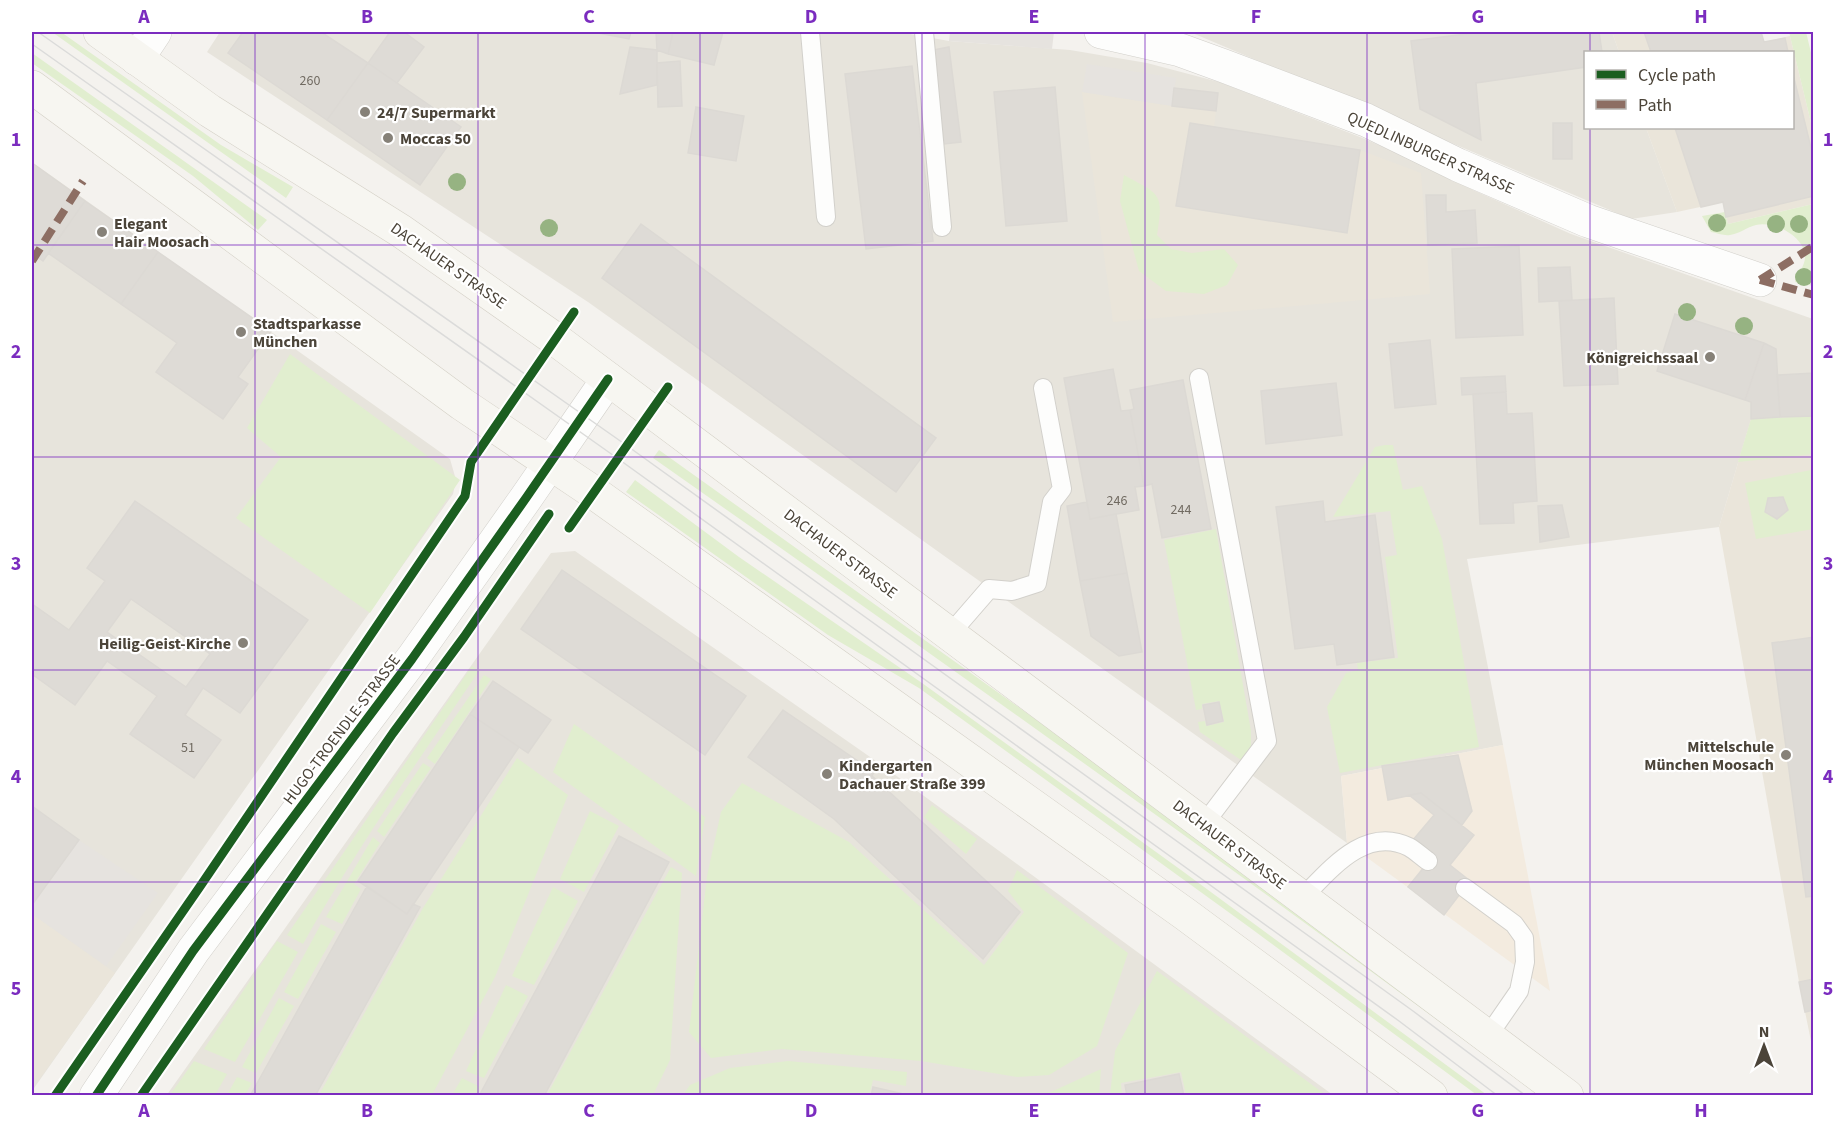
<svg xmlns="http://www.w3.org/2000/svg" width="1845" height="1127" font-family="'Source Sans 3',sans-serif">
<rect width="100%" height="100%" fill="#f4f2ee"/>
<path fill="#e7e4dc" d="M 220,32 L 899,32 L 949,41 L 1070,50 L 1147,63 L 1219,82 L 1360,137 L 1423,164 L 1473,190 L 1571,234 L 1813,319 L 1813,416 L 1751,419 L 1719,527 L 1467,559 L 1503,745 L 1341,776 L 1347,843 L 588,302 L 207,52 Z
M 1190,32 L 1612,32 L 1619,52 L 1586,52 L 1586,128 L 1646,128 L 1677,212 L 1631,219 Z
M 32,162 L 450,459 L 456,480 L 453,494 L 32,1091 Z
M 575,551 L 883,766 L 1333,1095 L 166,1096 L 551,553 Z"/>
<path fill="#f3ebdf" d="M 1503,745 L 1550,991 L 1347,843 L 1341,776 Z"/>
<path fill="#eae5da" d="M 1612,32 L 1761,32 L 1764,42 L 1790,36 L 1813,131 L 1813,204 L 1728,224 L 1723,202 L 1677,212 L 1646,128 L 1792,128 L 1792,52 L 1619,52 Z
M 1174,88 L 1218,93 L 1214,127 L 1360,150 L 1421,173 L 1430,294 L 1113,322 L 1082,92 L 1172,106 Z
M 1813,416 L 1813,1051 L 1799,982 L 1719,527 L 1751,419 Z
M 32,914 L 115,973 L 38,1081 L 32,1077 Z"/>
<path fill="#e1eecf" d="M 52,32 L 61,32 L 221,145 L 293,187 L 286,198 Z
M 1789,32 L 1806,32 L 1813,61 L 1813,131 Z
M 32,53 L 267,220 L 258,230 L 193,176 L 32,63 Z
M 1124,175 C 1160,195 1164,192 1157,235 L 1171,249 L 1192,253 L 1224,249 L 1238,265 L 1227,285 L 1204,294 L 1166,291 L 1139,271 L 1120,201 Z
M 1813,204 L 1813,286 L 1795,282 C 1797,273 1805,267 1805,257 C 1805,236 1774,221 1756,225 C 1747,227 1739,234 1730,235 C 1724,236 1717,233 1711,232 L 1702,216 L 1725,212 L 1728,224 Z
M 290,354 L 460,480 L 370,613 L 236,518 L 281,457 L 247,428 Z
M 1813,416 L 1813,454 L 1738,462 L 1751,419 Z
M 1385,445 L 1393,445 L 1403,490 L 1422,486 L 1442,539 L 1479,747 L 1340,773 L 1327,707 L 1346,673 L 1358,670 L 1357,663 L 1398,658 L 1385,557 L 1397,555 L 1390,511 L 1333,517 L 1375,447 Z
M 659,450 L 1147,799 L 1547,1095 L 1538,1095 C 1247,877 950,667 653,458 Z
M 1811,470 L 1814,483 L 1813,529 L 1756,539 L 1745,483 Z
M 635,480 L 739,557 L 922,683 L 1181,870 L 1487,1095 L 1477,1095 L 1249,927 L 919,688 L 828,635 L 626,492 Z
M 1216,529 L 1251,731 L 1251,747 L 1241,760 L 1200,732 L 1198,722 L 1205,721 L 1206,726 L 1224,722 L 1219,701 L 1202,704 L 1202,709 L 1196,710 L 1164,540 Z
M 472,666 L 479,671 C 418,761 356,849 303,944 L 287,935 Z
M 484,675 L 491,679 L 435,764 L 427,758 Z
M 574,724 L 705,817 L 696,876 L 553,772 Z
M 517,758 L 568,795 L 495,977 L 432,1095 L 319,1095 L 423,908 Z
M 423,763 L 431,768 L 384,837 L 377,831 Z
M 742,783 L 849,842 L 984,965 L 1024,912 L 1008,891 L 1017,870 L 1128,953 L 1097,1046 L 1049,1075 L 1017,1077 L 921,1061 L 782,1049 L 711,1058 L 689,1032 L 707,876 L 721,812 Z
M 932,805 L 977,839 L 966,854 L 924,817 Z
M 590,811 L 619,826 L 584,892 L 560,879 Z
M 373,837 L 380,843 L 354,884 L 361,889 L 342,924 L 326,917 Z
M 671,867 L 682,873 L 670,1060 L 653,1095 L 547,1095 Z
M 553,887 L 578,901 L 534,985 L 512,976 Z
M 321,924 L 336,932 L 298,999 L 284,992 Z
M 277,941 L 298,952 L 235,1062 L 204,1049 Z
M 1157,971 L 1326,1095 L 1186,1095 L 1181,1072 L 1121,1083 L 1122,1095 L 1110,1095 L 1115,1051 Z
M 506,985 L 528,996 L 484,1078 L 466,1071 Z
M 279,998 L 294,1006 L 256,1073 L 242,1067 Z
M 194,1061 L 227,1074 L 215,1095 L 170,1095 Z
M 788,1061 L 907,1072 L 906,1086 L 873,1080 L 869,1096 L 683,1095 L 690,1085 L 730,1068 Z
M 1101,1069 L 1099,1095 L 1024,1095 L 1024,1094 L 1051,1092 Z
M 237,1077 L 252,1083 L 245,1095 L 227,1095 Z
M 462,1078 L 480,1087 L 475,1095 L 452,1095 Z"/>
<path fill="#e6e3df" d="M 950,32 L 1054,32 L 1052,49 L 949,41 Z
M 1087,64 L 1176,78 L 1172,106 L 1082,92 Z
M 79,840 L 158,893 L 106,966 L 32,914 L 32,905 Z"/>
<path fill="#dedbd6" stroke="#dcd9d4" stroke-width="1.5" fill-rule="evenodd" d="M 243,32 L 321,32 L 368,63 L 327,120 L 228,53 Z
M 390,32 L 404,32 L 424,47 L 397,83 L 368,63 Z
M 593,32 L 631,32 L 629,39 Z
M 656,32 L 673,32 L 668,54 L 657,50 Z
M 673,32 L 723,32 L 714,65 L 668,54 Z
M 1482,32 L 1599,32 L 1602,52 L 1586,52 L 1586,67 L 1476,83 L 1481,140 L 1420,109 L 1411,41 Z
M 1644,32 L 1761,32 L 1764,42 L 1785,38 L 1788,52 L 1651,52 Z
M 630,47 L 657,50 L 657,85 L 620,94 Z
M 949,47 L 961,142 L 944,144 L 933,50 Z
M 680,61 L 682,106 L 658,107 L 657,63 Z
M 368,63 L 461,127 L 420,185 L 327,120 Z
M 912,66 L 933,241 L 866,249 L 845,74 Z
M 1792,70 L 1814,160 L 1814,196 L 1726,217 L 1723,202 L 1701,207 L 1675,128 L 1792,128 Z
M 1055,87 L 1067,221 L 1006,226 L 994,92 Z
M 1174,88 L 1218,93 L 1216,111 L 1172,106 Z
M 696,107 L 744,116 L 736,161 L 688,153 Z
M 1190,123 L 1360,150 L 1347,233 L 1176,206 Z
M 1553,123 L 1572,123 L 1572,159 L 1553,159 Z
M 32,163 L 85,201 L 43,261 L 32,253 Z
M 1426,195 L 1446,195 L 1446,212 L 1475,210 L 1477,243 L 1428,245 Z
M 85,201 L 158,252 L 121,304 L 48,253 Z
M 641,224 L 936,438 L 896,492 L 602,278 Z
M 1519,246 L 1523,335 L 1456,338 L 1452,249 Z
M 158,252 L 271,331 L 238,377 L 248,384 L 223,419 L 156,372 L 177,343 L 121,304 Z
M 1570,267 L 1572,300 L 1539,302 L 1538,268 Z
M 1614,298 L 1618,384 L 1564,386 L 1559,301 Z
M 1675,314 L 1764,343 L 1745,400 L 1657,371 Z
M 1430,340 L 1436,404 L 1395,408 L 1389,344 Z
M 1764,343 L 1776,349 L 1780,417 L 1751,419 L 1751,402 L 1745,400 Z
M 1113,369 L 1121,411 L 1130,410 L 1144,486 L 1135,487 L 1139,510 L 1090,519 L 1064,378 Z
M 1814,373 L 1814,416 L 1780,417 L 1777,375 Z
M 1505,376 L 1506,392 L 1462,395 L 1461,378 Z
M 1183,380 L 1211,529 L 1162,538 L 1152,484 L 1144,486 L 1130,410 L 1134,409 L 1130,390 Z
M 1336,383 L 1342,435 L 1266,444 L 1261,391 Z
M 1506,392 L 1507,414 L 1532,413 L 1537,501 L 1513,503 L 1514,523 L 1480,524 L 1473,394 Z
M 1783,497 L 1788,510 L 1777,519 L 1765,512 L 1768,498 Z
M 135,501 L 308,620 L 240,713 L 203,688 L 185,715 L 221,740 L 194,778 L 130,734 L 157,696 L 107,661 L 75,705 L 32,674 L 32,604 L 69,630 L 105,581 L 87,568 ZM 131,599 L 210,654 L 186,687 L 107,632 Z
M 1323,501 L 1325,522 L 1375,515 L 1394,657 L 1337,665 L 1334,644 L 1295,649 L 1276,507 Z
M 1087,502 L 1090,519 L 1116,514 L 1127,573 L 1080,581 L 1067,506 Z
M 1562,505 L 1569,537 L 1540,542 L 1538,506 Z
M 562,570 L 746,696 L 705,755 L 521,629 Z
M 1127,573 L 1142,652 L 1119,656 L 1091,636 L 1080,581 Z
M 1814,637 L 1814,896 L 1806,897 L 1772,643 Z
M 493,681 L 551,720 L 528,753 L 470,714 Z
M 1219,702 L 1223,721 L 1207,725 L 1203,705 Z
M 783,710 L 874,772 L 872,776 L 1020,912 L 983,959 L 834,819 L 748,757 Z
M 470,714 L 519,747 L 407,914 L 358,881 Z
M 1458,755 L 1472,811 L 1462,825 L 1421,793 L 1388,800 L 1382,766 Z
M 1421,793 L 1474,835 L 1450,865 L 1470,881 L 1444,915 L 1408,887 L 1433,856 L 1413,840 L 1434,815 L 1409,795 Z
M 32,806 L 79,840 L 32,905 Z
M 619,836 L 669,862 L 544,1096 L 479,1096 Z
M 367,886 L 407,914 L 413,904 L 420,907 L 315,1096 L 250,1096 Z
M 1814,979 L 1814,1010 L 1805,1012 L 1799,982 Z
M 1179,1074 L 1184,1096 L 1127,1096 L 1125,1085 Z
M 873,1087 L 912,1096 L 871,1096 Z"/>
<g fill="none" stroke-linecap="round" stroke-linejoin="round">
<defs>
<path id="lane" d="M 810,32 L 826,217
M 924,32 L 942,227
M 1199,378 L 1267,741 L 1204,824
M 950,634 L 989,589 L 1012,591 L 1037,583 L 1052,502 L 1062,489 L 1043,388
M 1465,888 L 1514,924 L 1524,938 L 1525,962 L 1519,991 L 1488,1036
M 1302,898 C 1330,870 1365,825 1409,847 C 1416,851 1422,857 1428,861"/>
<path id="street" d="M 1101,32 L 1180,50 L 1224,66 L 1366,120 L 1458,165 L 1588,221 L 1760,280
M 137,59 L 155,32
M 96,1096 L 193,951 L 412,659 L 526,498 L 608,379"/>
<path id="secondary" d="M 100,32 L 210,111 L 401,231 L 555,339 L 1567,1096
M 32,87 L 462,404 L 593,492 L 1185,914 L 1431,1096"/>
</defs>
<use href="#lane" stroke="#d2d0cb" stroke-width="20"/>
<use href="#street" stroke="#d2d0cb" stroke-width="34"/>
<use href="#secondary" stroke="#d3cfc5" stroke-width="34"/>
<use href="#lane" stroke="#fdfdfc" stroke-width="18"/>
<use href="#street" stroke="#fdfdfc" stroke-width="33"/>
<use href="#secondary" stroke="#f7f6f1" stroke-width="33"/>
<path stroke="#dbdbda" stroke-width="1.5" d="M 38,32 L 626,445 L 1413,1011 L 1526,1096
M 32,44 L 617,458 L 1399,1021 L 1498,1096"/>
<path stroke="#8d6e63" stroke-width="8" stroke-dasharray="15 8" stroke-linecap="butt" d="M 32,261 L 83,181
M 1760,280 L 1814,246
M 1760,280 L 1814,295"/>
<defs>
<path id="cycleway" d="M 569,528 L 668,387
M 55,1096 L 199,888 L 465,496 L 471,462 L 574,312
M 96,1096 L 193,951 L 412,659 L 526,498 L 608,379
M 141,1096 L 393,733 L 464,637 L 549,514"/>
</defs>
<use href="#cycleway" stroke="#fff" stroke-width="13"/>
<use href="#cycleway" stroke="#1b5e20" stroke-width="9"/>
</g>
<g fill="#96b382">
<circle cx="457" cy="182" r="9"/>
<circle cx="1717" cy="223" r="9"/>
<circle cx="1776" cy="224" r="9"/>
<circle cx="1799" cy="224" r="9"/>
<circle cx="549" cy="228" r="9"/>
<circle cx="1804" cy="277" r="9"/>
<circle cx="1687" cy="312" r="9"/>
<circle cx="1744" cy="326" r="9"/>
</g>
<path fill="none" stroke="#7b2cbf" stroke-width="1.5" stroke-opacity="0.55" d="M 255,32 L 255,1096M 478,32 L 478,1096M 700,32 L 700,1096M 922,32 L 922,1096M 1145,32 L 1145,1096M 1367,32 L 1367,1096M 1590,32 L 1590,52M 1590,128 L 1590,1096M 32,245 L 1814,245M 32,457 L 1814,457M 32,670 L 1814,670M 32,882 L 1814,882"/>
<g fill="#868178" stroke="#fff" stroke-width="2">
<circle cx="365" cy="112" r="6"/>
<circle cx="388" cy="138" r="6"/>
<circle cx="102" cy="232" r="6"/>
<circle cx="241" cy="332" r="6"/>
<circle cx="1710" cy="357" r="6"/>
<circle cx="243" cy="643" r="6"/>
<circle cx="1786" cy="755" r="6"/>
<circle cx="827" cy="774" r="6"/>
</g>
<g text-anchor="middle" stroke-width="4.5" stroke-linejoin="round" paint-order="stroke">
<g font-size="14" fill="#706a61">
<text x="310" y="85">260</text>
<text x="1117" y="505">246</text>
<text x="1181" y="514">244</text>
<text x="188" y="752">51</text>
</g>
<g font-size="16" font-weight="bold" fill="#4b4439" stroke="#fff" text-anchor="start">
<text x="377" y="118">24/7 Supermarkt</text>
<text x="400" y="144">Moccas 50</text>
<text x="114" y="229">Elegant<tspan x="114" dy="18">Hair Moosach</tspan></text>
<text x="253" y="329">Stadtsparkasse<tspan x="253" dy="18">München</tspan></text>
<text x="1698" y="363" text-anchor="end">Königreichssaal</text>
<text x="231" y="649" text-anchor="end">Heilig-Geist-Kirche</text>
<text x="1774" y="752" text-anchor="end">Mittelschule<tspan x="1774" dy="18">München Moosach</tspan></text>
<text x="839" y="771">Kindergarten<tspan x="839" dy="18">Dachauer Straße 399</tspan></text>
</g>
<g font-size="16" fill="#4b4439" stroke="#fff">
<text transform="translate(1431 152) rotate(24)" y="6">QUEDLINBURGER STRASSE</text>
<text transform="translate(449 265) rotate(35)" y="6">DACHAUER STRASSE</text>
<text transform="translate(841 553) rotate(37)" y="6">DACHAUER STRASSE</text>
<text transform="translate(341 729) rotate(-53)" y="6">HUGO-TROENDLE-STRASSE</text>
<text transform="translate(1230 844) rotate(37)" y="6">DACHAUER STRASSE</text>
</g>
</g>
<rect width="1845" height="1127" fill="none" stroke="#ffffff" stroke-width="66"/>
<rect x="1584" y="51" width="210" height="78" fill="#ffffff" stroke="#b7b4b0" stroke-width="1.5"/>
<rect x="1596" y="70" width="30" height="9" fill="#1b5e20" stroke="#b7b4b0" stroke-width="1.5"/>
<text x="1638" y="81" font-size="18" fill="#4b4439">Cycle path</text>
<rect x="1596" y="100" width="30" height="9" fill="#8d6e63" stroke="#b7b4b0" stroke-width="1.5"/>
<text x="1638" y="111" font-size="18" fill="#4b4439">Path</text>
<g transform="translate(1764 1046)" stroke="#ffffff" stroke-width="4.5" paint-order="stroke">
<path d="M0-4.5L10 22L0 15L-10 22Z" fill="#4b4439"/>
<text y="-9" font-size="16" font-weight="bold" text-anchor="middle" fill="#4b4439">N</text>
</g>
<rect x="33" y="33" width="1779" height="1061" fill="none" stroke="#7b2cbf" stroke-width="2"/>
<g font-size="20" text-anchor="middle" font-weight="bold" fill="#7b2cbf">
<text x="144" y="23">A</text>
<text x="367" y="23">B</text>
<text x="589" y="23">C</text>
<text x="811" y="23">D</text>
<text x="1034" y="23">E</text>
<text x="1256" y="23">F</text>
<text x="1478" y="23">G</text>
<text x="1701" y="23">H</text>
<text x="16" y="146">1</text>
<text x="1828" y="146">1</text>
<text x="16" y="358">2</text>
<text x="1828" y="358">2</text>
<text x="16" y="570">3</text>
<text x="1828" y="570">3</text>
<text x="16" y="783">4</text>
<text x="1828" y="783">4</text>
<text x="16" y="995">5</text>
<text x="1828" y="995">5</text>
<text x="144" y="1117">A</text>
<text x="367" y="1117">B</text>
<text x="589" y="1117">C</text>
<text x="811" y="1117">D</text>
<text x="1034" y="1117">E</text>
<text x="1256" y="1117">F</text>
<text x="1478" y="1117">G</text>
<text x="1701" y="1117">H</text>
</g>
</svg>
